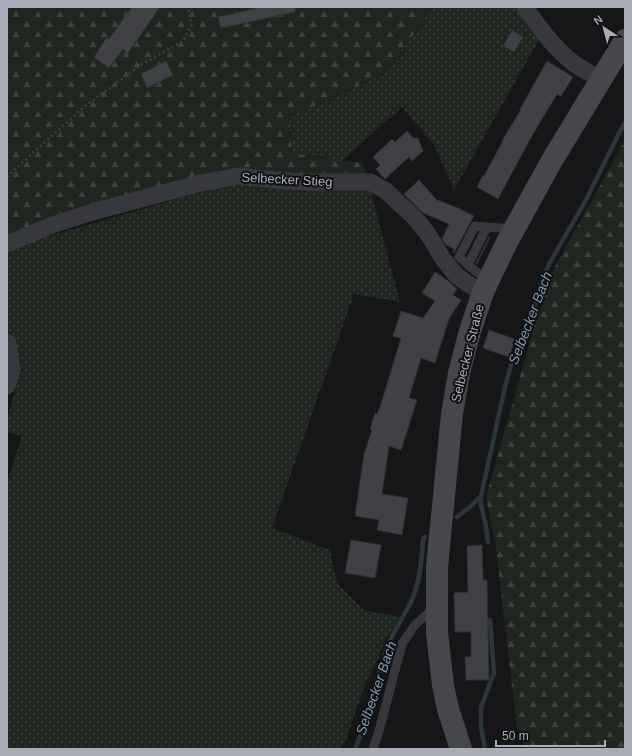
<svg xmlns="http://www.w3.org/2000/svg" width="632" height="756" font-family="Helvetica,sans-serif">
<defs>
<pattern id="grass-dots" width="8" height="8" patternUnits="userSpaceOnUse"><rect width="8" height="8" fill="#1e261f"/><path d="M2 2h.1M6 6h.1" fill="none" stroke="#3c433d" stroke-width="1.8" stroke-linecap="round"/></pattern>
<pattern id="forest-firs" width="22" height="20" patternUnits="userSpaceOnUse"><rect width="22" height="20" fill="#1e261f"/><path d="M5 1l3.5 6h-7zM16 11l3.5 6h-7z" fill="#3c433d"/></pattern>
</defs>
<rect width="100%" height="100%" fill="#161618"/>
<path fill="url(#grass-dots)" d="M 434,7 L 518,7 L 541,36 L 454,190 L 434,145 L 402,107 L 343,160 L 292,153 L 289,117 L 384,74 Z
M 238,181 L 370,188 L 400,302 L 354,294 L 272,528 L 330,550 L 337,583 L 364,610 L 400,617 L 385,640 L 378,660 L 366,682 L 346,740 L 341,749 L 7,749 L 7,483 L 22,436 L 7,432 L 7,420 L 20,370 L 7,337 L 7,251 L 29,242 Z"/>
<path fill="url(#forest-firs)" d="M 7,7 L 434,7 L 384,74 L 289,117 L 292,153 L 362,163 L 368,179 L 241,171 L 7,238 Z
M 625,140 L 625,749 L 525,749 L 517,728 L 496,549 L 486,497 L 547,281 Z"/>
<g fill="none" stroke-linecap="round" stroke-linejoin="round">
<path stroke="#2c353c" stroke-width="4.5" d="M 481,496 L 481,505 L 486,526 L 488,542
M 457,517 L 470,507 L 481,496 L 505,387 L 511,365 L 518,345 L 535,306 L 540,285 L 549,264 L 586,200 L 620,131 L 625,123
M 355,749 C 369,717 375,683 386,650 C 392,633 403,618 411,602 C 420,582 422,560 423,539 L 425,537
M 485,749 L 481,726 L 481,707 L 494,673 L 490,620"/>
</g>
<path fill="#404145" stroke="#303034" d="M 132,7 L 160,7 L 128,53 L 123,49 L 109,68 L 94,57 L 107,37 L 109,39 Z
M 262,7 L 295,7 L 295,12 L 221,28 L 218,17 Z
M 512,30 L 523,37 L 514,52 L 503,46 Z
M 166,61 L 173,75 L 147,88 L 141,74 Z
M 547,61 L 573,77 L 561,96 L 557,94 L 529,141 L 498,199 L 477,187 L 483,175 L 484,176 L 503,141 L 502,141 L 521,109 L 520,109 Z
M 407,131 L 413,138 L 418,138 L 423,151 L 412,161 L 409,157 L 385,179 L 376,169 L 380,165 L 373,157 L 392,139 L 395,142 Z
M 419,180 L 437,200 L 458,208 L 474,216 L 454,253 L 453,252 L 454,249 L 446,245 L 442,239 L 449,224 L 423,213 L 404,194 Z
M 489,237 L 490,237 L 477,264 L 476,263 Z
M 435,272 L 447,280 L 457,289 L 453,295 L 461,300 L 449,319 L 435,363 L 421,358 L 409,398 L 417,400 L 401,450 L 389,446 L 382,494 L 408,498 L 402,535 L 377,530 L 379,520 L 355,516 L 364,454 L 372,430 L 370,429 L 375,413 L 377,414 L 381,404 L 401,338 L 393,336 L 401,311 L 423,318 L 435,301 L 422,293 Z
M 489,330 L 515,339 L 509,357 L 483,348 Z
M 351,540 L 381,545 L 375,578 L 345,573 Z
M 482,545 L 483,580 L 487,580 L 489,680 L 466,680 L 465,657 L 471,657 L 471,632 L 455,632 L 454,593 L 468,592 L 467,546 Z"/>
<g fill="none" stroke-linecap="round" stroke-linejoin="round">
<path stroke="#3d3f44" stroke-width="2.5" stroke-dasharray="2 3" stroke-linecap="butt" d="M 7,177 L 26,159 L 84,107 L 142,64 L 182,42 L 192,25 L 188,7"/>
<path stroke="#37383d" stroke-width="9" d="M 468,265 L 459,257 L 475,226 L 487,227
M 488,281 L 468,265 L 487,227 L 514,229
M 373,749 L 379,731 L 402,644 L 415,625 L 435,607"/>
<path stroke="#37383d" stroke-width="17" d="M 525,7 C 539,27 553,47 572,62 C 581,69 592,74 602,80
M 7,244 L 55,224 L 96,211 L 201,183 L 239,176 L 274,180 L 308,182 L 370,182 L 386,191 L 413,216 L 428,234 L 443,259 L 456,275 L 468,284 L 483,292
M 7,343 L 8,343 L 12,370 L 7,386"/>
<path stroke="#45474d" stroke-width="22" d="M 461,749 L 448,709 L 443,685 L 437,633 L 437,567 L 452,414 L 459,373 L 470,331 L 483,292 L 506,244 L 551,162 L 625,40"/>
</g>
<g text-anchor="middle" stroke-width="4" stroke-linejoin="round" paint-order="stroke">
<g font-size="13" fill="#a8adb8" stroke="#111113">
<text transform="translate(287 179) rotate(3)" y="5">Selbecker Stieg</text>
<text transform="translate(467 353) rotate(-76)" y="5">Selbecker Straße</text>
</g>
<g font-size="14" font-style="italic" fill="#7f9bb3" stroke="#111113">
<text transform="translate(530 318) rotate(-69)" y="5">Selbecker Bach</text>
<text transform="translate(376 688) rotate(-71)" y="5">Selbecker Bach</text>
</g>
</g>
<rect width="632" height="756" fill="none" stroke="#a8adb8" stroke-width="16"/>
<g transform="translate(604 28) rotate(324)" stroke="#111113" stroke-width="3" paint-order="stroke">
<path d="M0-3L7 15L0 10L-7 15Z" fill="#a8adb8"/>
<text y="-6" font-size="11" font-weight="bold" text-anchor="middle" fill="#a8adb8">N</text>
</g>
<path d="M496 740v6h109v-6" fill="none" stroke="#a8adb8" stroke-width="2"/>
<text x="502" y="740" font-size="12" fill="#a8adb8" stroke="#111113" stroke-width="3" paint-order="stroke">50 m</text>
</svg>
